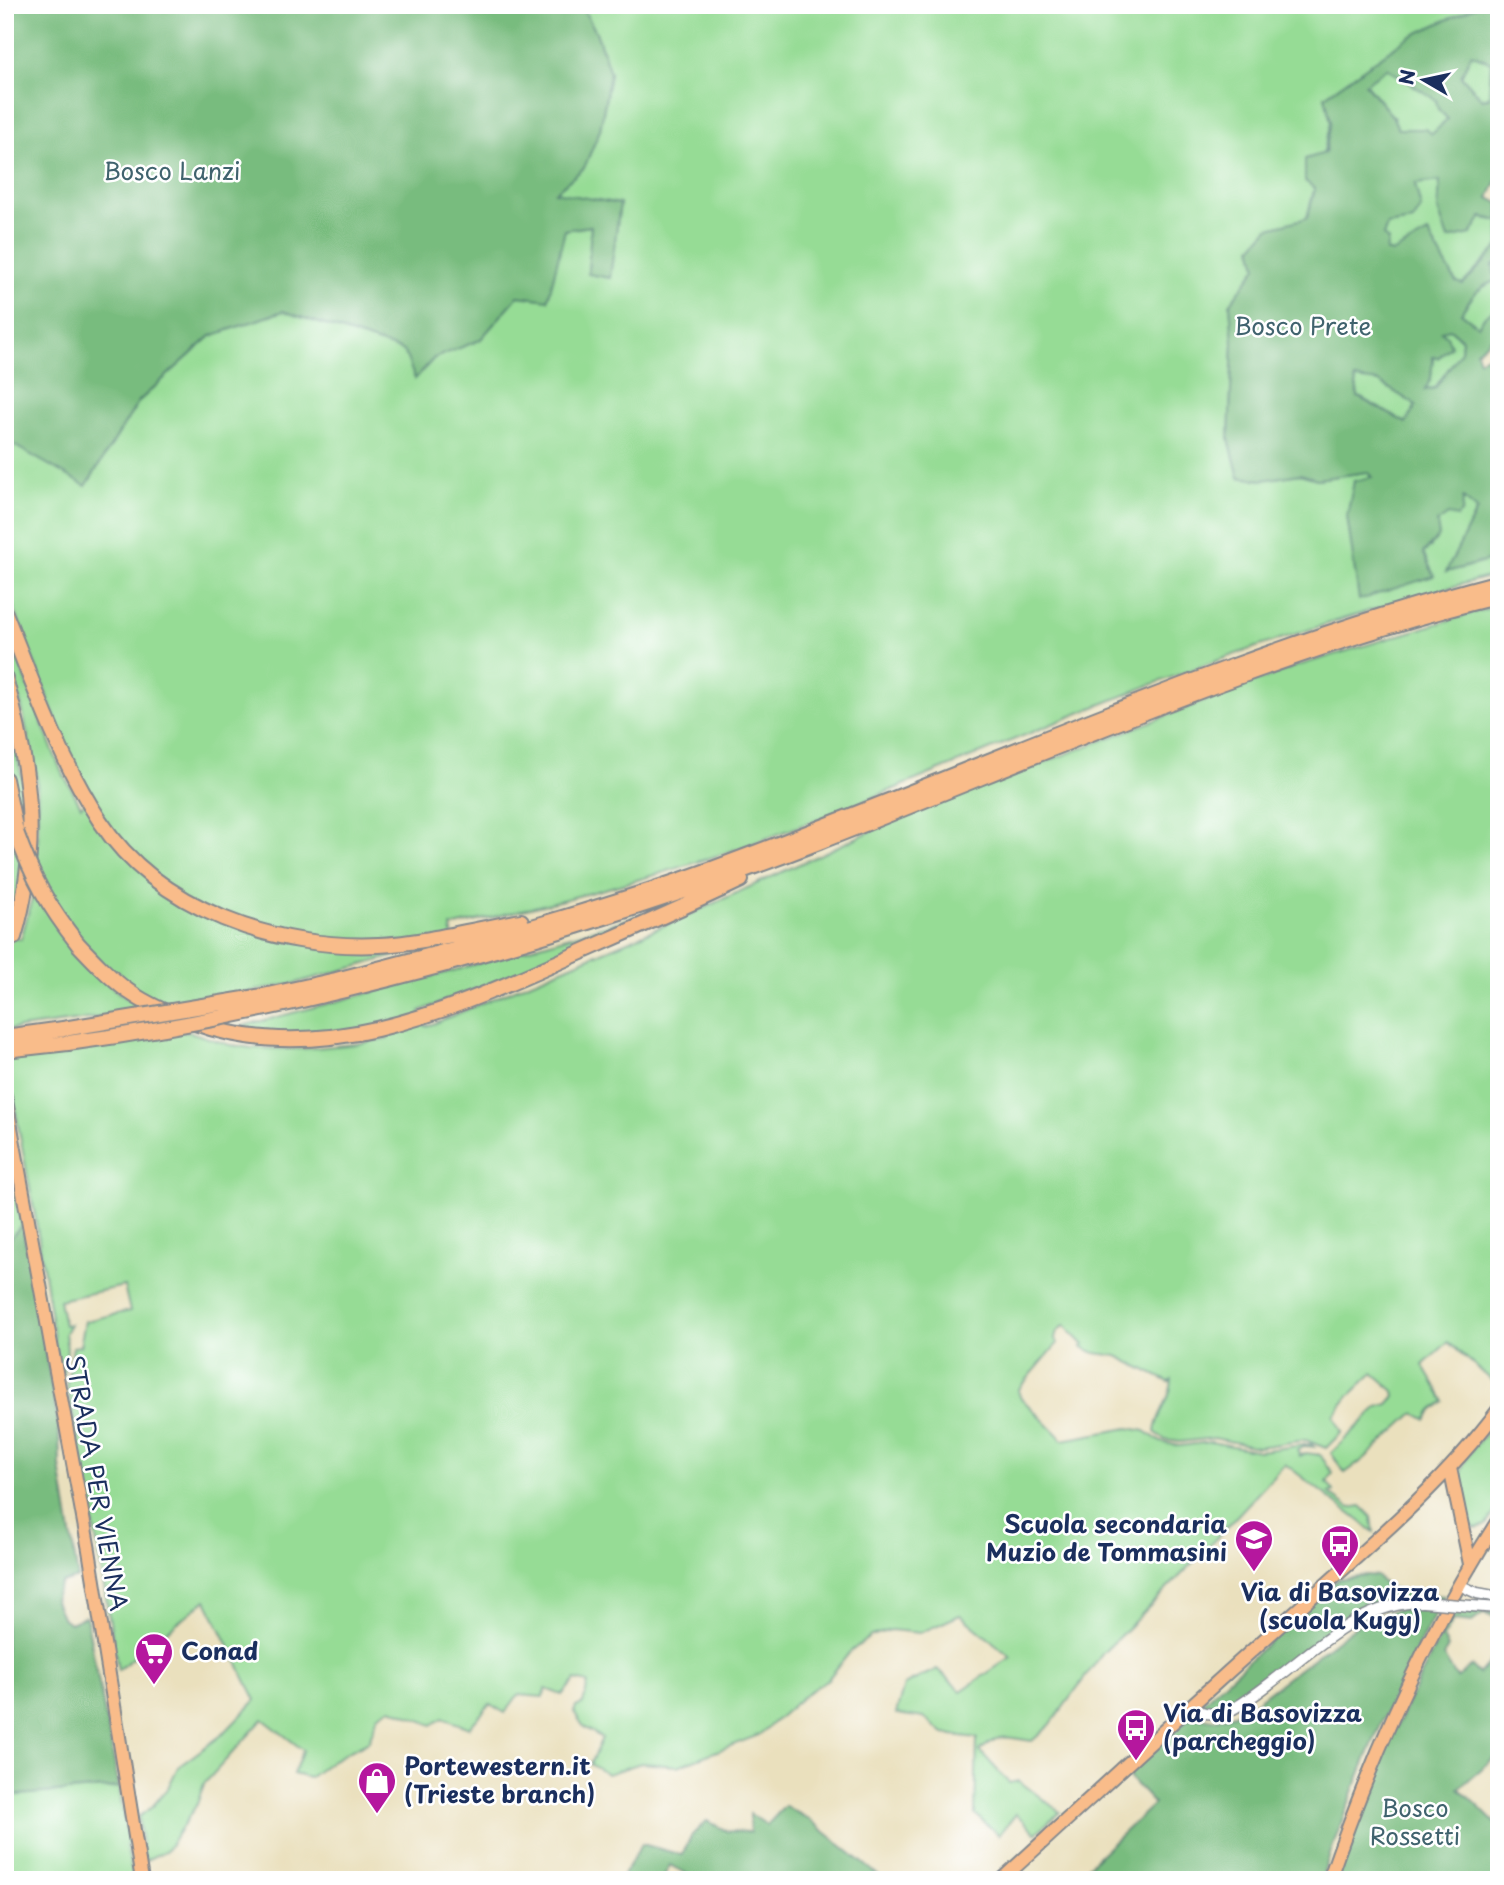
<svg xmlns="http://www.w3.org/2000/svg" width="1504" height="1885" font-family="'Playpen Sans',sans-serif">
<rect width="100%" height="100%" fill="#fff"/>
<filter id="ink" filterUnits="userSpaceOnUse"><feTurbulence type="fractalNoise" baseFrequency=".0143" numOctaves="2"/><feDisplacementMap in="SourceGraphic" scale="14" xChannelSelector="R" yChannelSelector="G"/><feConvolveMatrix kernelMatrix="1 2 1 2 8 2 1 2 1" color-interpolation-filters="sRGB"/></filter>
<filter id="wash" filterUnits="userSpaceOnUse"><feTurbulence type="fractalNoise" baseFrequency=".00686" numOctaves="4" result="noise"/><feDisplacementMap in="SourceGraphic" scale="28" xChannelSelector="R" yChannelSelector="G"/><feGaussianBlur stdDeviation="1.57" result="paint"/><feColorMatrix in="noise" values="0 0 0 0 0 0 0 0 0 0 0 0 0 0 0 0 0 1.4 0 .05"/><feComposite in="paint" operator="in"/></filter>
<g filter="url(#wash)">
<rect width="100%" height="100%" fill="#eae0bd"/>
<path fill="#96dc95" stroke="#58867a" stroke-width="2" d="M 581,5 L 1479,5 L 1407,38 L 1325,96 L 1331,122 L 1307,218 L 1257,267 L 1230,304 L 1233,342 L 1229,438 L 1239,477 L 1263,480 L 1300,474 L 1317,479 L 1367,472 L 1373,477 L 1354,481 L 1434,575 L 1423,553 L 1431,547 L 1437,523 L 1463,498 L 1477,509 L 1447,572 L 1499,558 L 1499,574 C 1365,610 1231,652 1102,704 C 975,754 849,811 719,855 C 631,884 541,906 451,927 L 453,940 L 296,983 L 163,1009 L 74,948 C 97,975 116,995 148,1011 L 5,1030 L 5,812 L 20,831 L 5,752 L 5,699 C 11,730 21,763 24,795 C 27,841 22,887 7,930 L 14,937 L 21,939 L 33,896 L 38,837 L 37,779 L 21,704 L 5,649 L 5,622 L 41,721 L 60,768 L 81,806 L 92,797 L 72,762 L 5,585 L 5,440 L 86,486 L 139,401 L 211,336 L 283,311 L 404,351 L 416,378 L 434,358 L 480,340 L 518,296 L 548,299 L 564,230 L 591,226 L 588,274 L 620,204 L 554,193 L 584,168 L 600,130 L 610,73 L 596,32 Z
M 1471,54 L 1491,62 L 1489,97 L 1482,99 L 1461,76 Z
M 1387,68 L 1436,100 L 1438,109 L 1448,119 L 1432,135 L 1426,129 L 1398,129 L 1393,117 L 1365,83 Z
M 1440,181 L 1438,210 L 1499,221 L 1499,246 L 1463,284 L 1456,282 L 1428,233 L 1392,253 L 1386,251 L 1383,236 L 1387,225 L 1413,221 L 1421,208 L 1414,184 Z
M 1499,260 L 1499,306 L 1485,316 L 1478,326 L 1461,313 Z
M 1450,329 L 1462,340 L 1461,351 L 1435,388 L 1424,390 L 1431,378 L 1433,357 L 1442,355 L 1446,348 L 1441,330 Z
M 1355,378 L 1379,382 L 1417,406 L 1406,423 L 1358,396 Z
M 1499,605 L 1499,1399 L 1496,1403 L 1496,1384 L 1448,1342 L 1423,1365 L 1444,1401 L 1432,1411 L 1426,1420 L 1414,1413 L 1363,1460 L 1345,1473 L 1331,1453 L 1378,1407 L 1388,1404 L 1395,1396 L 1394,1391 L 1373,1373 L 1349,1396 L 1334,1416 L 1342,1432 L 1326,1448 L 1306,1440 L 1258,1447 L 1214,1438 L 1180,1442 L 1165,1440 L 1155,1432 C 1156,1415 1171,1401 1172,1380 L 1169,1382 L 1117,1356 L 1095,1353 L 1082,1347 L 1084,1345 L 1064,1325 L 1057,1332 L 1055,1339 L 1058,1343 L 1018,1390 L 1020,1397 L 1063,1440 L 1128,1428 L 1145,1431 L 1161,1442 L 1179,1446 L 1211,1442 L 1259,1451 L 1311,1444 L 1314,1447 L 1306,1446 L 1297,1450 L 1300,1456 L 1306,1453 L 1320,1455 L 1333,1473 L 1327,1482 L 1334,1491 L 1329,1493 L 1350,1508 L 1361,1506 L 1372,1517 L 1374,1532 L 1285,1464 L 1197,1559 L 1103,1653 L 1050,1725 L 1032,1741 C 1005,1738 1002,1731 980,1751 L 1009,1783 L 1019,1781 L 1060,1812 L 1036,1833 L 1016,1814 L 999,1835 L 975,1814 L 977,1738 L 944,1734 L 924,1718 L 896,1714 L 904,1685 L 937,1669 L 961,1691 L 1011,1657 L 960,1615 L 920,1633 L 891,1630 L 871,1636 L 850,1652 L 828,1679 L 807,1693 L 759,1735 L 678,1766 L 641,1763 L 607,1774 L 590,1764 L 602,1738 L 584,1727 L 574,1712 L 576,1707 L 583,1704 L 588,1683 L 575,1680 L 562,1695 L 546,1689 L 543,1697 L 518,1695 L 505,1713 L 490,1704 L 469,1728 L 443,1718 L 432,1725 L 391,1708 L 378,1716 L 369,1741 L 331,1761 L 309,1778 L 293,1774 L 303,1750 L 263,1719 L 204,1784 L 197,1804 L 167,1850 L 144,1861 L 138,1817 L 152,1807 L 168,1788 L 178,1767 L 223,1734 L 256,1700 L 206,1600 L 118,1670 L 92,1515 L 67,1385 L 73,1347 L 80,1346 L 85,1321 L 130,1311 L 124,1286 L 59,1300 L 64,1325 L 70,1324 L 65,1333 L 67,1350 L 63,1377 L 60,1377 L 36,1221 L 5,1055 L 187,1031 L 230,1045 L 252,1048 L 302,1049 L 357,1044 L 388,1038 L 387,1027 L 302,1035 L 227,1030 L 449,972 L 638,916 L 639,921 L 534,966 L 420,1011 L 425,1026 L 433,1024 L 684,917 L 904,816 L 1297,666 Z
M 5,1129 L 22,1224 L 5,1245 Z
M 1499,1418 L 1499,1506 L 1486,1525 L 1478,1528 L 1469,1526 L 1466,1523 C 1464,1509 1459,1493 1460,1478 C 1462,1456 1485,1435 1499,1418 Z
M 119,1787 L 128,1843 L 126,1845 L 134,1880 L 5,1880 L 5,1796 Z"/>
<path fill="#78bc7e" stroke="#4a766e" stroke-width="2" fill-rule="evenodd" d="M 5,5 L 581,5 L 596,32 L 610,73 L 600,130 L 584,168 L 555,192 L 620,204 L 610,278 L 588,274 L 591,226 L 565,230 L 548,300 L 518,296 L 480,340 L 434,358 L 415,379 L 404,351 L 283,311 L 211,336 L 139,401 L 86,486 L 5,440 Z
M 1479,5 L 1499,5 L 1499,176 L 1489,198 L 1499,203 L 1499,221 L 1482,217 L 1471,234 L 1448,239 L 1438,210 L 1440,181 L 1415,184 L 1421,208 L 1413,221 L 1387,225 L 1383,236 L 1388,240 L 1386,251 L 1392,253 L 1428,233 L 1456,282 L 1463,284 L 1499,246 L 1499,260 L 1493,265 L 1495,281 C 1477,288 1471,297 1461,313 L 1478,326 L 1485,316 L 1499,306 C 1499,329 1496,338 1476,351 L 1479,360 L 1487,356 L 1499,342 L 1499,558 L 1446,572 L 1477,510 L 1463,498 L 1462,512 L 1457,517 L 1448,515 L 1437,523 L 1439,536 L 1423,553 L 1434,576 L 1359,600 L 1347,516 L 1354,481 L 1372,477 L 1367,472 L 1317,479 L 1300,474 L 1263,480 L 1239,477 L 1229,439 L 1233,342 L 1230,304 L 1257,267 L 1252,247 L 1269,228 L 1307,218 L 1315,189 L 1305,181 L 1305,159 L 1325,153 L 1331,122 L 1325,96 L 1407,38 ZM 1471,54 L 1491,62 L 1489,98 L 1482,99 L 1461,76 ZM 1387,68 L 1436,100 L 1438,109 L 1448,119 L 1432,134 L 1426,129 L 1398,129 L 1393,117 L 1365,84 ZM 1450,329 L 1462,339 L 1461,351 L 1435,388 L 1425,390 L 1431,378 L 1433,357 L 1438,358 L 1451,346 L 1447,336 L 1441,331 ZM 1355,379 L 1379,382 L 1416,405 L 1406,423 L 1358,397 Z
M 22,1224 L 59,1427 L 60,1466 L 78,1578 L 61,1583 L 54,1599 L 62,1617 L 70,1623 L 86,1616 L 119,1787 L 5,1796 L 5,1245 Z
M 1366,1575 L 1377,1576 C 1390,1597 1423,1593 1445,1596 C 1394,1686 1354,1782 1321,1880 L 1077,1880 L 1086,1868 L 1154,1804 L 1126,1774 L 1188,1719 L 1197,1717 L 1214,1720 L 1234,1714 L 1250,1706 L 1356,1626 L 1378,1615 L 1399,1609 L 1422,1608 L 1422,1597 C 1400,1597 1383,1601 1362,1608 L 1231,1704 L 1215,1708 L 1204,1707 L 1203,1702 L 1338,1579 Z
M 1453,1610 L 1499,1613 L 1497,1619 L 1484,1613 L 1472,1622 L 1454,1620 L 1443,1638 L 1448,1647 L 1443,1656 L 1457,1678 L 1471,1666 L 1479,1674 L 1491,1660 L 1499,1669 L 1499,1715 L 1494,1719 L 1499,1724 L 1499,1754 L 1459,1788 L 1499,1827 L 1499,1880 L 1336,1880 L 1378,1764 Z
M 785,1806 L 809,1819 L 884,1880 L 705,1880 L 691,1876 L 670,1865 L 662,1880 L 620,1880 L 642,1844 L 682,1855 L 692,1835 L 707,1821 L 727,1831 L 750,1832 L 750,1814 L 767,1825 Z"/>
</g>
<g filter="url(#ink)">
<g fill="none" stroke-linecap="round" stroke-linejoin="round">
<path stroke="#c1bdaa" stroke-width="14" stroke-dasharray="14 7" stroke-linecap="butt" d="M 5,952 L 14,937"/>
<defs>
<path id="minor" d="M 1459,1585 L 1477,1593 L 1499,1597
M 1471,1606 L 1499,1608
M 1191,1707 C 1205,1716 1217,1715 1233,1709 C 1294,1674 1347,1602 1423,1602"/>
<path id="major" d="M 5,1095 L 89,1550 L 142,1880
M 1450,1468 L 1470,1564
M 1001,1880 C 1093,1796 1184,1711 1276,1629 C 1353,1559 1436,1493 1499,1409
M 1329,1880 C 1373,1753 1426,1632 1499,1519"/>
<path id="highway" d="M 5,613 C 33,683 58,757 100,821 C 159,910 277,950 379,945 C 423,943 477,929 521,921
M 5,678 C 30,766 41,847 14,937
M 5,779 L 16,832
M 78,944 C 94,961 109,977 128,991 C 149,1006 171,1015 195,1023 C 316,1067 441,1014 552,965 C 615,937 678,910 741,880
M 443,952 C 533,927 624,901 712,869 C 974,773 1227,653 1499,582
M 446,964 C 573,929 696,890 819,842 C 1043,755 1264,654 1499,596
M 5,1037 L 63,1029
M 5,1050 L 68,1043"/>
</defs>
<use href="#minor" stroke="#82888e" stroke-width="13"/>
<use href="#major" stroke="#82888e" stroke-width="16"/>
<use href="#highway" stroke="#82888e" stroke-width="18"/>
<use href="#minor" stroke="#fff" stroke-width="10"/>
<use href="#major" stroke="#f9bc8a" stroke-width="12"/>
<use href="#highway" stroke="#f9bc8a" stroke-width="14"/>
<defs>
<path id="minor-bridge" d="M 1423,1602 L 1471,1606"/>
<path id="highway-bridge" d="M 16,832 C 32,877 48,906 78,944
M 63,1029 L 263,996 L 336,980 L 443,952
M 68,1043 C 196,1026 321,998 446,964"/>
</defs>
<use href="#minor-bridge" stroke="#82888e" stroke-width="13" stroke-linecap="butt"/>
<use href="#highway-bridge" stroke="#82888e" stroke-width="18" stroke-linecap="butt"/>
<use href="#minor-bridge" stroke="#fff" stroke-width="10"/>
<use href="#highway-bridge" stroke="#f9bc8a" stroke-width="14"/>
</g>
</g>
<defs>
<symbol id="school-pin" viewBox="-11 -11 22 30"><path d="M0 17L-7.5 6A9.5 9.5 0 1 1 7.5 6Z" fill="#b5179e" stroke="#fff"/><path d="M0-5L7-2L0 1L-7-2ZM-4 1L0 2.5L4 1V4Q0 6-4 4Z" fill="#fff"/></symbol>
<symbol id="bus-pin" viewBox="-11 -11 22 30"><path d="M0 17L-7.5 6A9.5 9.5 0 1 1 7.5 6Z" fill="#b5179e" stroke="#fff"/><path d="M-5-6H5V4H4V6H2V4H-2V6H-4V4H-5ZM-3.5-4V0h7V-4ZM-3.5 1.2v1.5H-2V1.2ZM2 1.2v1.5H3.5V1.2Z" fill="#fff"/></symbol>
<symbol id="supermarket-pin" viewBox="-11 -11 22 30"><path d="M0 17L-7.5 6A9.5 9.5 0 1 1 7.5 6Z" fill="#b5179e" stroke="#fff"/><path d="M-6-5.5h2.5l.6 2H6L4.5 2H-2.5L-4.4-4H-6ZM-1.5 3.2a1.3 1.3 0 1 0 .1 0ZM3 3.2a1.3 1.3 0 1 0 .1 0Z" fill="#fff"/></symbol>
<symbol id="shop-pin" viewBox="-11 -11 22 30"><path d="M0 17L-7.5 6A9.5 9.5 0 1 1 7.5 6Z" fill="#b5179e" stroke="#fff"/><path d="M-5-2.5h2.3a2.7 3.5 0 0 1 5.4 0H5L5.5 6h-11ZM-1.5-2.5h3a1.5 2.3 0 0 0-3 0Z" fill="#fff"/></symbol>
</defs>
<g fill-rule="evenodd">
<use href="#school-pin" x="1232" y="1517" width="44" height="60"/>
<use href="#bus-pin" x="1318" y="1522" width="44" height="60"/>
<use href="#supermarket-pin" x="132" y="1630" width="44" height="60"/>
<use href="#bus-pin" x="1114" y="1706" width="44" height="60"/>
<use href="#shop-pin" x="355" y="1759" width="44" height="60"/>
</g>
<g text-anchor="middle" stroke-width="5" stroke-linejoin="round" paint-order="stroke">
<g font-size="24" fill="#40636e" stroke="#fff">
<text x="172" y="180">Bosco Lanzi</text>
<text x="1303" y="335">Bosco Prete</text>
<text x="1415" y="1817">Bosco<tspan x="1415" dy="28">Rossetti</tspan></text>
</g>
<g font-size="24" fill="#1b2f5e" stroke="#fff">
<text transform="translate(96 1483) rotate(80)" y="8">STRADA PER VIENNA</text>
</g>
<g font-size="24" font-weight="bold" fill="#1b2f5e" stroke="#fff" text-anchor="start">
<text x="1227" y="1533" text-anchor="end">Scuola secondaria<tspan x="1227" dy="28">Muzio de Tommasini</tspan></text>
<text x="1340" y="1601" text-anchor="middle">Via di Basovizza<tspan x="1340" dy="28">(scuola Kugy)</tspan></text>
<text x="181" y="1660">Conad</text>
<text x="1163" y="1722">Via di Basovizza<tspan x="1163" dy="28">(parcheggio)</tspan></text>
<text x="404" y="1775">Portewestern.it<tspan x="404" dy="28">(Trieste branch)</tspan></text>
</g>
</g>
<rect width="1504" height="1885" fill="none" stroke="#fff" stroke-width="28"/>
<g transform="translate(1424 80) rotate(279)" stroke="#ffffff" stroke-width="5" paint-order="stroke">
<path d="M0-5L12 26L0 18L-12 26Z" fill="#1b2f5e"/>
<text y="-10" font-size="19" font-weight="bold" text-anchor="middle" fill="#1b2f5e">N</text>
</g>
</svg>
